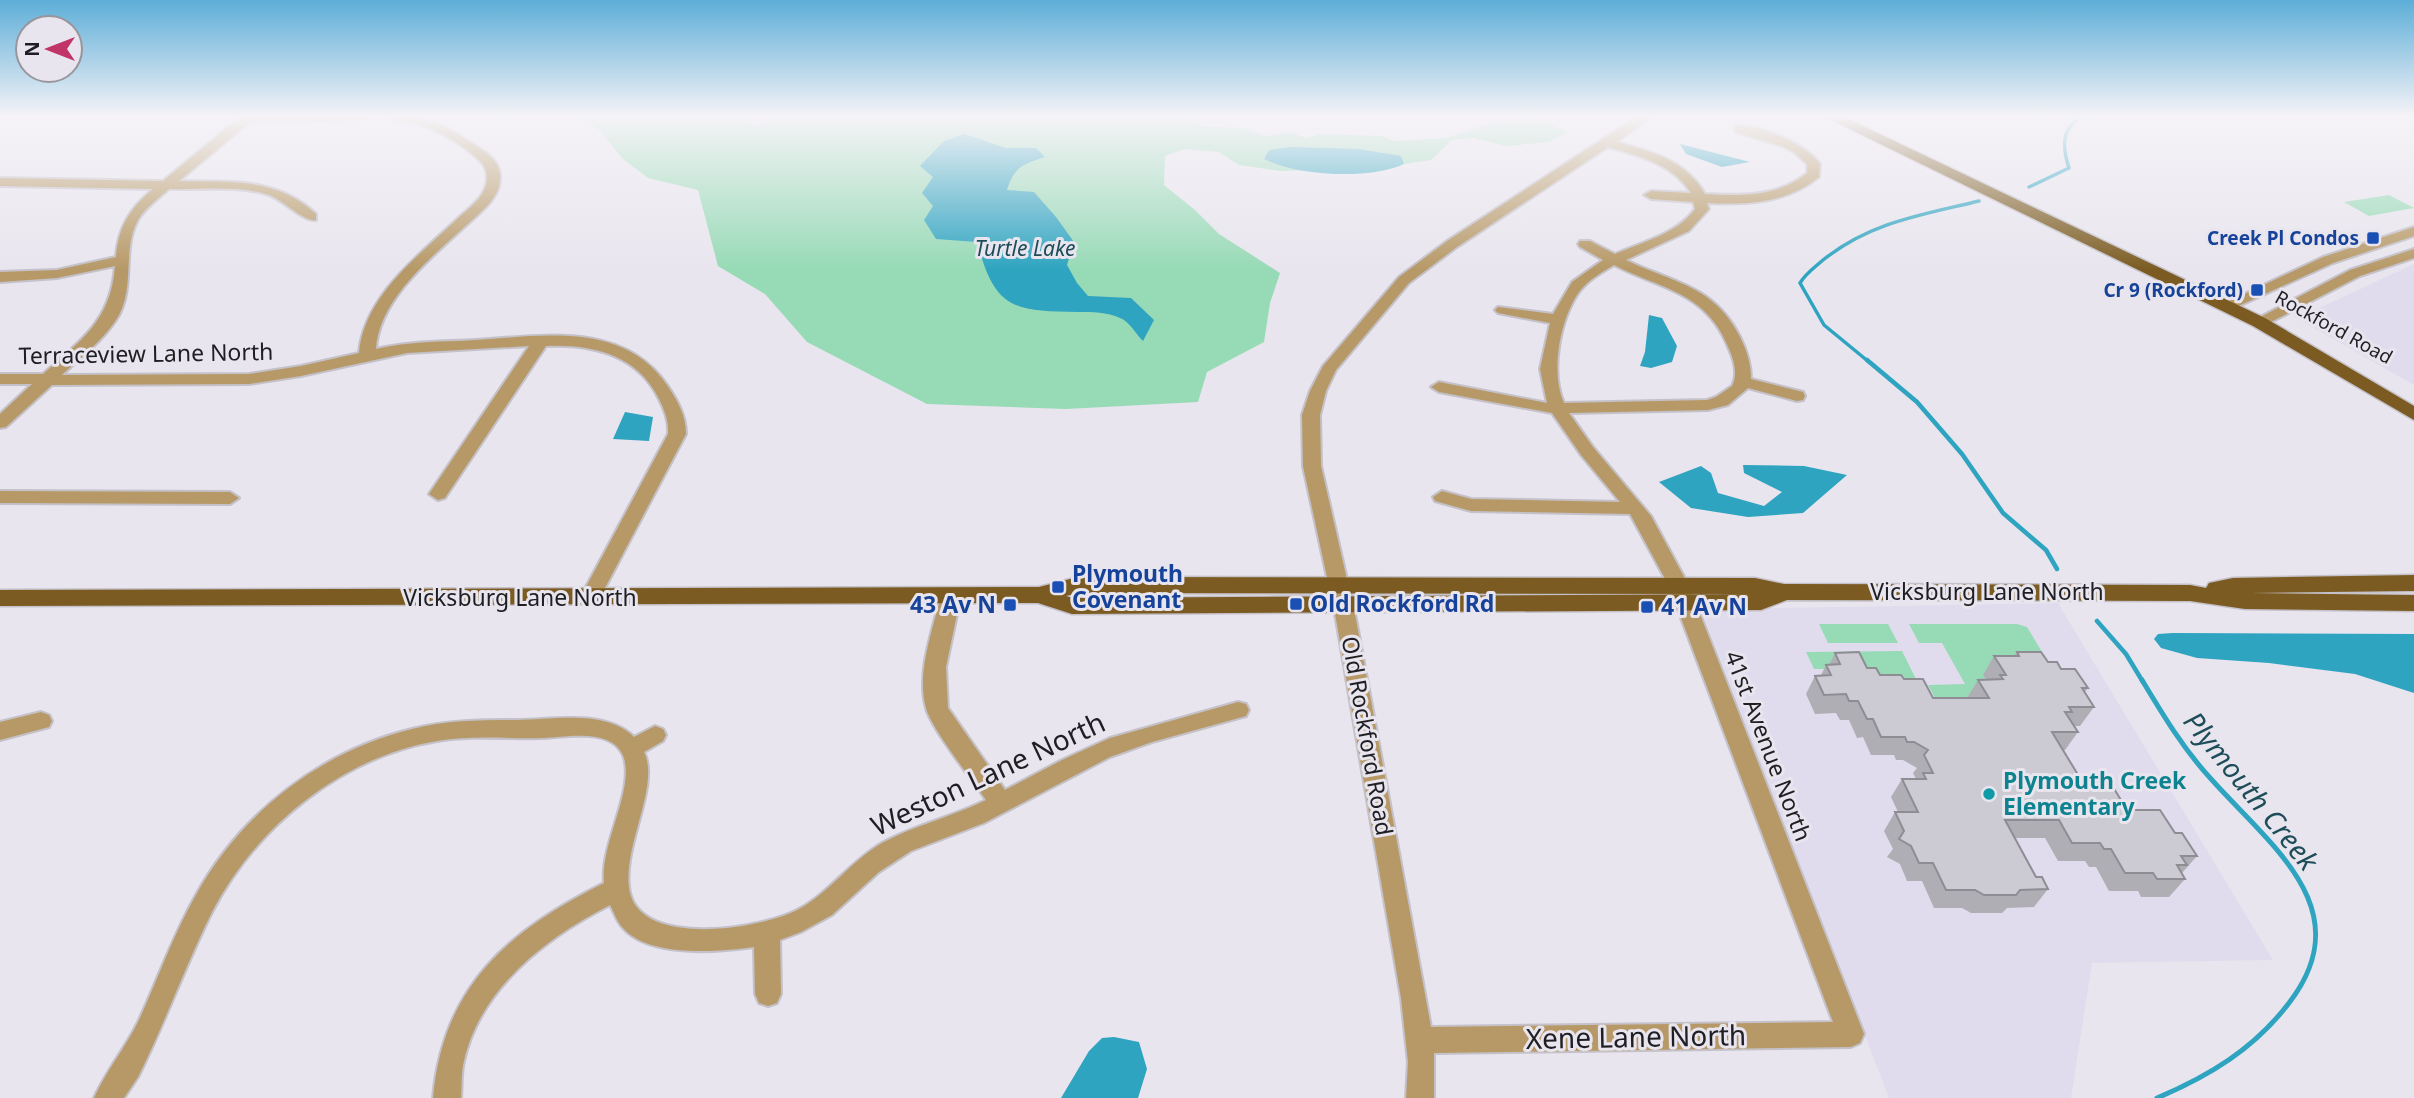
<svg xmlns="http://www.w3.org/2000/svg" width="2414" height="1098" font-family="'Noto Sans',sans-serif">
<rect width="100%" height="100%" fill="#e8e5ee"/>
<path fill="#e1dced" d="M 2414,264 L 2414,385 L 2293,316 L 2315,310 Z
M 2058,603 L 2273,960 L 2092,963 L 2071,1098 L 1889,1098 L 1705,619 L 1708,612 L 1714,609 Z"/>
<path fill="#97dab6" d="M 577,116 L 738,116 L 754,126 L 779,116 L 1178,116 L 1201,126 L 1244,128 L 1266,136 L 1291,132 L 1306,138 L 1320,134 L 1382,136 L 1394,141 L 1446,138 L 1495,122 L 1542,121 L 1567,132 L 1549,142 L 1506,146 L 1473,138 L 1452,140 L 1431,160 L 1377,168 L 1281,171 L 1239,165 L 1219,152 L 1185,149 L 1165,156 L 1164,185 L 1195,210 L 1219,234 L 1280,273 L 1270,303 L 1264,342 L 1207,372 L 1198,402 L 1066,409 L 927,404 L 807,342 L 765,294 L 718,266 L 698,190 L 648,178 L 623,159 L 599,130 Z
M 2389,195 L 2414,208 L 2369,216 L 2344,202 Z
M 1819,624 L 1888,624 L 1898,643 L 1828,643 Z
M 1909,624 L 2017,624 L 2027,627 L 2053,670 L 1994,693 L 1945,717 L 1928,685 L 1965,684 L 1942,643 L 1919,643 Z
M 1902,651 L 1921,689 L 1851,669 L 1814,669 L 1806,652 Z"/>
<path fill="#2ea4c0" d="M 964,134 L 1006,148 L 1036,148 L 1045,157 C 1023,164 1014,167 1007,190 L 1034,192 L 1056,217 L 1074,242 L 1067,265 L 1077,283 L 1088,296 L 1131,298 L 1154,320 L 1143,341 C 1136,334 1129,321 1120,318 C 1107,312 1092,312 1078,312 C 1012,311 995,309 977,242 L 936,239 L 924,220 L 933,206 L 922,193 L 933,177 L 920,166 L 944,141 Z
M 1680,144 L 1750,162 L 1722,167 L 1686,154 Z
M 1290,147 L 1359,149 L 1401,156 L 1404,164 C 1369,180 1298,176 1264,159 L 1269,150 Z
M 1649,315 L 1662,318 L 1677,346 L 1672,362 L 1651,368 L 1640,366 L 1645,352 Z
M 625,412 L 653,417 L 649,441 L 613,439 Z
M 1743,465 L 1804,466 L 1847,475 L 1803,513 L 1748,517 L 1691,508 L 1659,482 L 1701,466 L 1711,473 L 1718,493 L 1764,506 L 1782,492 L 1744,473 Z
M 2173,633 L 2414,634 L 2414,693 L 2355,674 L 2269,663 L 2197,658 L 2161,648 L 2154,639 L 2158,634 Z
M 1114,1037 L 1139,1042 L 1147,1069 L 1138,1098 L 1061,1098 L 1089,1051 L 1102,1038 Z"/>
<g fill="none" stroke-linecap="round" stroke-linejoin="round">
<path stroke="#2ea4c0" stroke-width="3.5" d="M 2029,187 L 2069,168 C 2062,147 2061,127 2083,116
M 1869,362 L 1824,325 L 1800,283 C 1806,273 1814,268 1823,260 C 1871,222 1921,215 1979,201"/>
<path stroke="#2ea4c0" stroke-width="4.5" d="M 1867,360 L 1917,402 L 1962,454 L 2003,513 L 2046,550 L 2057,569
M 2097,621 L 2126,654 L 2143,682"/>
<path stroke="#2ea4c0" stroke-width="5" d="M 2142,680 C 2163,715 2184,750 2212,780 C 2271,846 2361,910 2289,1003 C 2254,1049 2209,1076 2157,1098"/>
<defs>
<path id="minor" d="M 241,116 L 369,116 L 363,120 L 250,122 L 179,181 C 229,182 277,177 316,214 L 316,220 C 304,222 283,200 269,195 C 239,185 200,190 169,189 C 159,198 145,208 138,220 C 122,249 135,285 119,315 C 106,338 81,357 62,375 L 249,374 L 301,366 L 359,353 C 364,297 417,257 455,221 C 464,212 475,205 482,194 C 489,183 489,169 479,160 C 462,144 437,129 414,123 C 404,121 391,122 383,116 C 424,116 439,121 473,144 C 486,152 502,162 500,180 C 499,198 482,211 470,222 C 434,255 379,298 376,349 C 409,341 442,342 476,340 C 543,336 623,321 667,385 C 677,400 686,415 686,434 L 597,603 L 583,603 L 580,598 L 668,434 C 669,420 664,409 658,397 C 636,354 591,344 546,346 L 445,498 L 438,500 L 429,494 L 529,346 L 407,353 L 301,376 L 249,384 L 52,385 L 6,427 L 0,428 L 0,414 L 32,384 L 0,384 L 0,374 L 43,374 C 81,340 111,321 115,266 L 57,278 L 0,282 L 0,272 L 57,270 L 116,257 C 118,227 130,208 153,189 L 0,186 L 0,178 L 163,181 Z
M 1638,116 L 1653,116 L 1617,142 C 1652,152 1686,160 1705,194 C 1741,196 1778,197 1807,173 L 1807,164 L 1794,152 L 1782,146 L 1735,132 L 1735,126 C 1759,123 1806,144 1820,164 L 1819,177 C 1787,203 1747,205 1707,203 L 1709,209 L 1689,231 L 1626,260 C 1673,283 1714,285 1740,337 C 1747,351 1751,364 1751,379 L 1803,392 L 1805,396 L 1803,400 L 1797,401 L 1748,388 L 1728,405 L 1708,410 L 1569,413 L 1593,447 L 1651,516 L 1689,586 L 1864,1034 L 1860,1043 L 1851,1047 L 1434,1053 L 1434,1098 L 1406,1098 L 1408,1062 L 1401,998 L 1336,619 L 1303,466 L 1302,415 L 1310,391 L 1323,366 L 1399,277 L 1447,241 ZM 1608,147 C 1639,156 1673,164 1691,193 L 1651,191 L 1644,195 L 1651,199 L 1693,202 L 1695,209 C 1677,234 1642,242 1615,254 L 1590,241 L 1580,241 L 1578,244 L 1580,247 L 1603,260 L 1572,282 L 1553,314 L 1498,307 L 1495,310 L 1498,313 L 1550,323 L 1540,369 L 1547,403 L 1439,382 L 1431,387 L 1439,392 L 1552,413 L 1581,455 L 1620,502 L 1471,499 L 1442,491 L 1433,497 L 1435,501 L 1471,511 L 1630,514 L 1669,586 L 1833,1022 L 1431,1027 L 1356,619 L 1321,466 L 1320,415 L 1326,391 L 1336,370 L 1409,283 L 1457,247 ZM 1614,265 C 1663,290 1707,292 1729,349 C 1734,360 1738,375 1732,386 L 1716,397 L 1707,400 L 1564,403 C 1550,372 1560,319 1579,292 C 1588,280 1602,272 1614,265 Z
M 2414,227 L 2414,236 L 2333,263 L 2232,309 L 2222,309 L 2219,306 L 2323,257 Z
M 2414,249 L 2414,258 L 2360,276 L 2265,325 L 2259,327 L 2251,322 L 2350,270 Z
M 0,491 L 230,492 L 239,498 L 230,504 L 0,503 Z
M 951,588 L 958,590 L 961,595 L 946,667 L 948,708 L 1005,790 L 1062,760 L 1110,738 L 1238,702 L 1246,704 L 1249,710 L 1246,716 L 1152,742 L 1110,757 L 984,823 L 911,851 L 879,872 L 832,915 L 801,932 L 780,940 L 781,994 L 777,1003 L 768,1006 L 759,1003 L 755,994 L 754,947 C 719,952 649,958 623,928 C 617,922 614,912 610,905 C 547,937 480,988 464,1061 C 461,1072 462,1086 461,1098 L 433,1098 C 443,986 508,931 604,883 C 600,844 634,792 624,758 C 614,727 567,737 543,738 C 508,739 472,735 437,741 C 341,757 256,827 212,912 C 185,966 165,1023 138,1077 L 124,1098 L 94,1098 C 106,1071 126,1047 139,1020 C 158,979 173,935 196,895 C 241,813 321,751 412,729 C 446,720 482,720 517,720 C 553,720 605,709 634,737 L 655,726 L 663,729 L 666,735 L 663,741 L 644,752 C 661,786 620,850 630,893 C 643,948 763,929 799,909 C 830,892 851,861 882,843 C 915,825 952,817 986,800 C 973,781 931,728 926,708 C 916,673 933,630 941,595 L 944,590 Z
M 41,712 L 49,715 L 52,721 L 49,727 L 0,740 L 0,722 Z"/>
<path id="major" d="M 1823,116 L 1842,116 L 2265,318 L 2414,406 L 2414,420 L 2253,326 Z
M 2414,575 L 2414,591 L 2251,593 L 2414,595 L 2414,611 L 2245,609 L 2190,601 L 1787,600 L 1761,610 L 1072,614 L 1038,603 L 0,606 L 0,590 L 1039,587 L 1078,577 L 1755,578 L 1784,584 L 2190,585 L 2206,588 L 2209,583 L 2233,578 ZM 1078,593 L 1755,594 L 1758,594 L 1073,598 L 1066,596 Z"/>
</defs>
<use href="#minor" stroke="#c4c1c9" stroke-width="4"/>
<use href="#major" stroke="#c4c1c9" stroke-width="3"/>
<use href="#minor" fill="#b79967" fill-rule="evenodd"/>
<use href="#major" fill="#7b5b21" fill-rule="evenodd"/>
</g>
<path fill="#afaeb5" d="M 2017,652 L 2048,662 L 2061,669 L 2088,688 L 2084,693 L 2094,707 L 2080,726 L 2074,726 L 2078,732 L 2065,750 L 2063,750 L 2083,783 L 2175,833 L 2197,856 L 2182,873 L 2185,879 L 2169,897 L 2141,897 L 2138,891 L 2109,891 L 2096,867 L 2089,867 L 2085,861 L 2058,861 L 2045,838 L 2015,838 L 2036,877 L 2048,889 L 2034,907 L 2007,908 L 2002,913 L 1971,913 L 1962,908 L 1934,908 L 1922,881 L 1907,881 L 1900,864 L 1887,857 L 1893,849 L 1884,831 L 1895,812 L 1898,812 L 1891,797 L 1902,779 L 1916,779 L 1913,773 L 1917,768 L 1903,760 L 1896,760 L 1894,755 L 1871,755 L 1863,737 L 1857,738 L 1849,720 L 1840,720 L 1836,713 L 1815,714 L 1806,694 L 1815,676 L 1821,675 L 1826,665 L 1829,665 L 1835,653 L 1880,675 L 1904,679 L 1933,698 L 1967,698 L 1978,680 L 1986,679 L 1983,675 L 1994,656 L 2014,656 Z"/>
<path fill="#cccad3" stroke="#8f8d94" stroke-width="2" d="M 1859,652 L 1867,668 L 1876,668 L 1880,675 L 1901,675 L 1904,679 L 1923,679 L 1933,698 L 1989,698 L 1978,680 L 2003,679 L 2000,675 L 2006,675 L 1994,656 L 2019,656 L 2017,652 L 2041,652 L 2048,662 L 2057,662 L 2061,669 L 2075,669 L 2088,688 L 2082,688 L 2094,707 L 2069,707 L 2072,712 L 2065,712 L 2078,732 L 2052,732 L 2083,783 L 2110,782 L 2124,805 L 2130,805 L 2133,810 L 2160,810 L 2175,833 L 2182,833 L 2197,856 L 2181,856 L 2187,865 L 2177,865 L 2185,879 L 2157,879 L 2153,873 L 2125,873 L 2111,849 L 2104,849 L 2100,843 L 2072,843 L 2059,820 L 2005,820 L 2036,877 L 2042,877 L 2048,889 L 2020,890 L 2016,895 L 1984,895 L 1975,890 L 1946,890 L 1933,863 L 1919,863 L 1911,846 L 1899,839 L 1904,831 L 1895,812 L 1918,812 L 1902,779 L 1926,779 L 1923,773 L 1933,773 L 1924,755 L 1928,750 L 1914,742 L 1907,742 L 1905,737 L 1881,737 L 1873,719 L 1867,719 L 1858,701 L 1849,701 L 1846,694 L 1824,695 L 1815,676 L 1831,675 L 1826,665 L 1840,664 L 1835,653 Z"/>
<linearGradient id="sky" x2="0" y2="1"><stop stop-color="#5daed8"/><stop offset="0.43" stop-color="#f5f3f7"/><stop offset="1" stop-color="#f5f3f7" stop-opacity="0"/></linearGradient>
<rect width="2414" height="270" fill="url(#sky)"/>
<g fill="#1a4fb4" stroke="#e8e5ee" stroke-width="2.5">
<rect x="2366" y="231" width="14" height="14" rx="3.5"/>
<rect x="2250" y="283" width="14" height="14" rx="3.5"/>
<rect x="1051" y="580" width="14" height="14" rx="3.5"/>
<rect x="1289" y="597" width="14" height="14" rx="3.5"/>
<rect x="1003" y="598" width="14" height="14" rx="3.5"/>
<rect x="1640" y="600" width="14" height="14" rx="3.5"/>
</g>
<circle fill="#0f9aa8" stroke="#e8e5ee" stroke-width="2.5" cx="1989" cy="794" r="7"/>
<g text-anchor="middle" stroke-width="6" stroke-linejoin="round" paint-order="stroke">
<g font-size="19" font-weight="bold" fill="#164399" stroke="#e8e5ee" text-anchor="end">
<text x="2359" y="245">Creek Pl Condos</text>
<text x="2243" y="297">Cr 9 (Rockford)</text>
</g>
<g font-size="19" fill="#1f1e22" stroke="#e8e5ee">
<text transform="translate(2334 327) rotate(29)" y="7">Rockford Road</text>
</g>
<g font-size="21" font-style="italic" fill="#1d4d59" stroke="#e8e5ee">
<text x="1025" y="256">Turtle Lake</text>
</g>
<g font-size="23" fill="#1f1e22" stroke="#e8e5ee">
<text transform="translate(146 354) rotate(-1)" y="8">Terraceview Lane North</text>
<text x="1987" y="600">Vicksburg Lane North</text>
<text x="520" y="606">Vicksburg Lane North</text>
<text transform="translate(1367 736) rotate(80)" y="8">Old Rockford Road</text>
<text transform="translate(1768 746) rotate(69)" y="8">41st Avenue North</text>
</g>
<g font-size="23" font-weight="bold" fill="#164399" stroke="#e8e5ee" text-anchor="start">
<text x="1072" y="582">Plymouth<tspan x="1072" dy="26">Covenant</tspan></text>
<text x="1310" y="612">Old Rockford Rd</text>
<text x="996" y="613" text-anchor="end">43 Av N</text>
<text x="1661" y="615">41 Av N</text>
</g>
<g font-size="23" font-weight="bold" fill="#0d838f" stroke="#e8e5ee" text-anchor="start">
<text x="2003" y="789">Plymouth Creek<tspan x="2003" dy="26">Elementary</tspan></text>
</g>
<g font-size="28" fill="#1f1e22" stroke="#e8e5ee">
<text transform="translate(988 774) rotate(-25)" y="10">Weston Lane North</text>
<text transform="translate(1636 1037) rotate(-1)" y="10">Xene Lane North</text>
</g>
<g font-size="28" font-style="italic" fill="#1d4d59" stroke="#e8e5ee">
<text transform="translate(2251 791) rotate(51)" y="10">Plymouth Creek</text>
</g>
</g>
<g transform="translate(49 49) rotate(270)"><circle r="33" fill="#e8e5ee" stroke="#98959c" stroke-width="2"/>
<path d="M0-5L12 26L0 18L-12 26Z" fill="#c03468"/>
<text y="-10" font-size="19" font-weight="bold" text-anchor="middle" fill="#1f1e22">N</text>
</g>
</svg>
